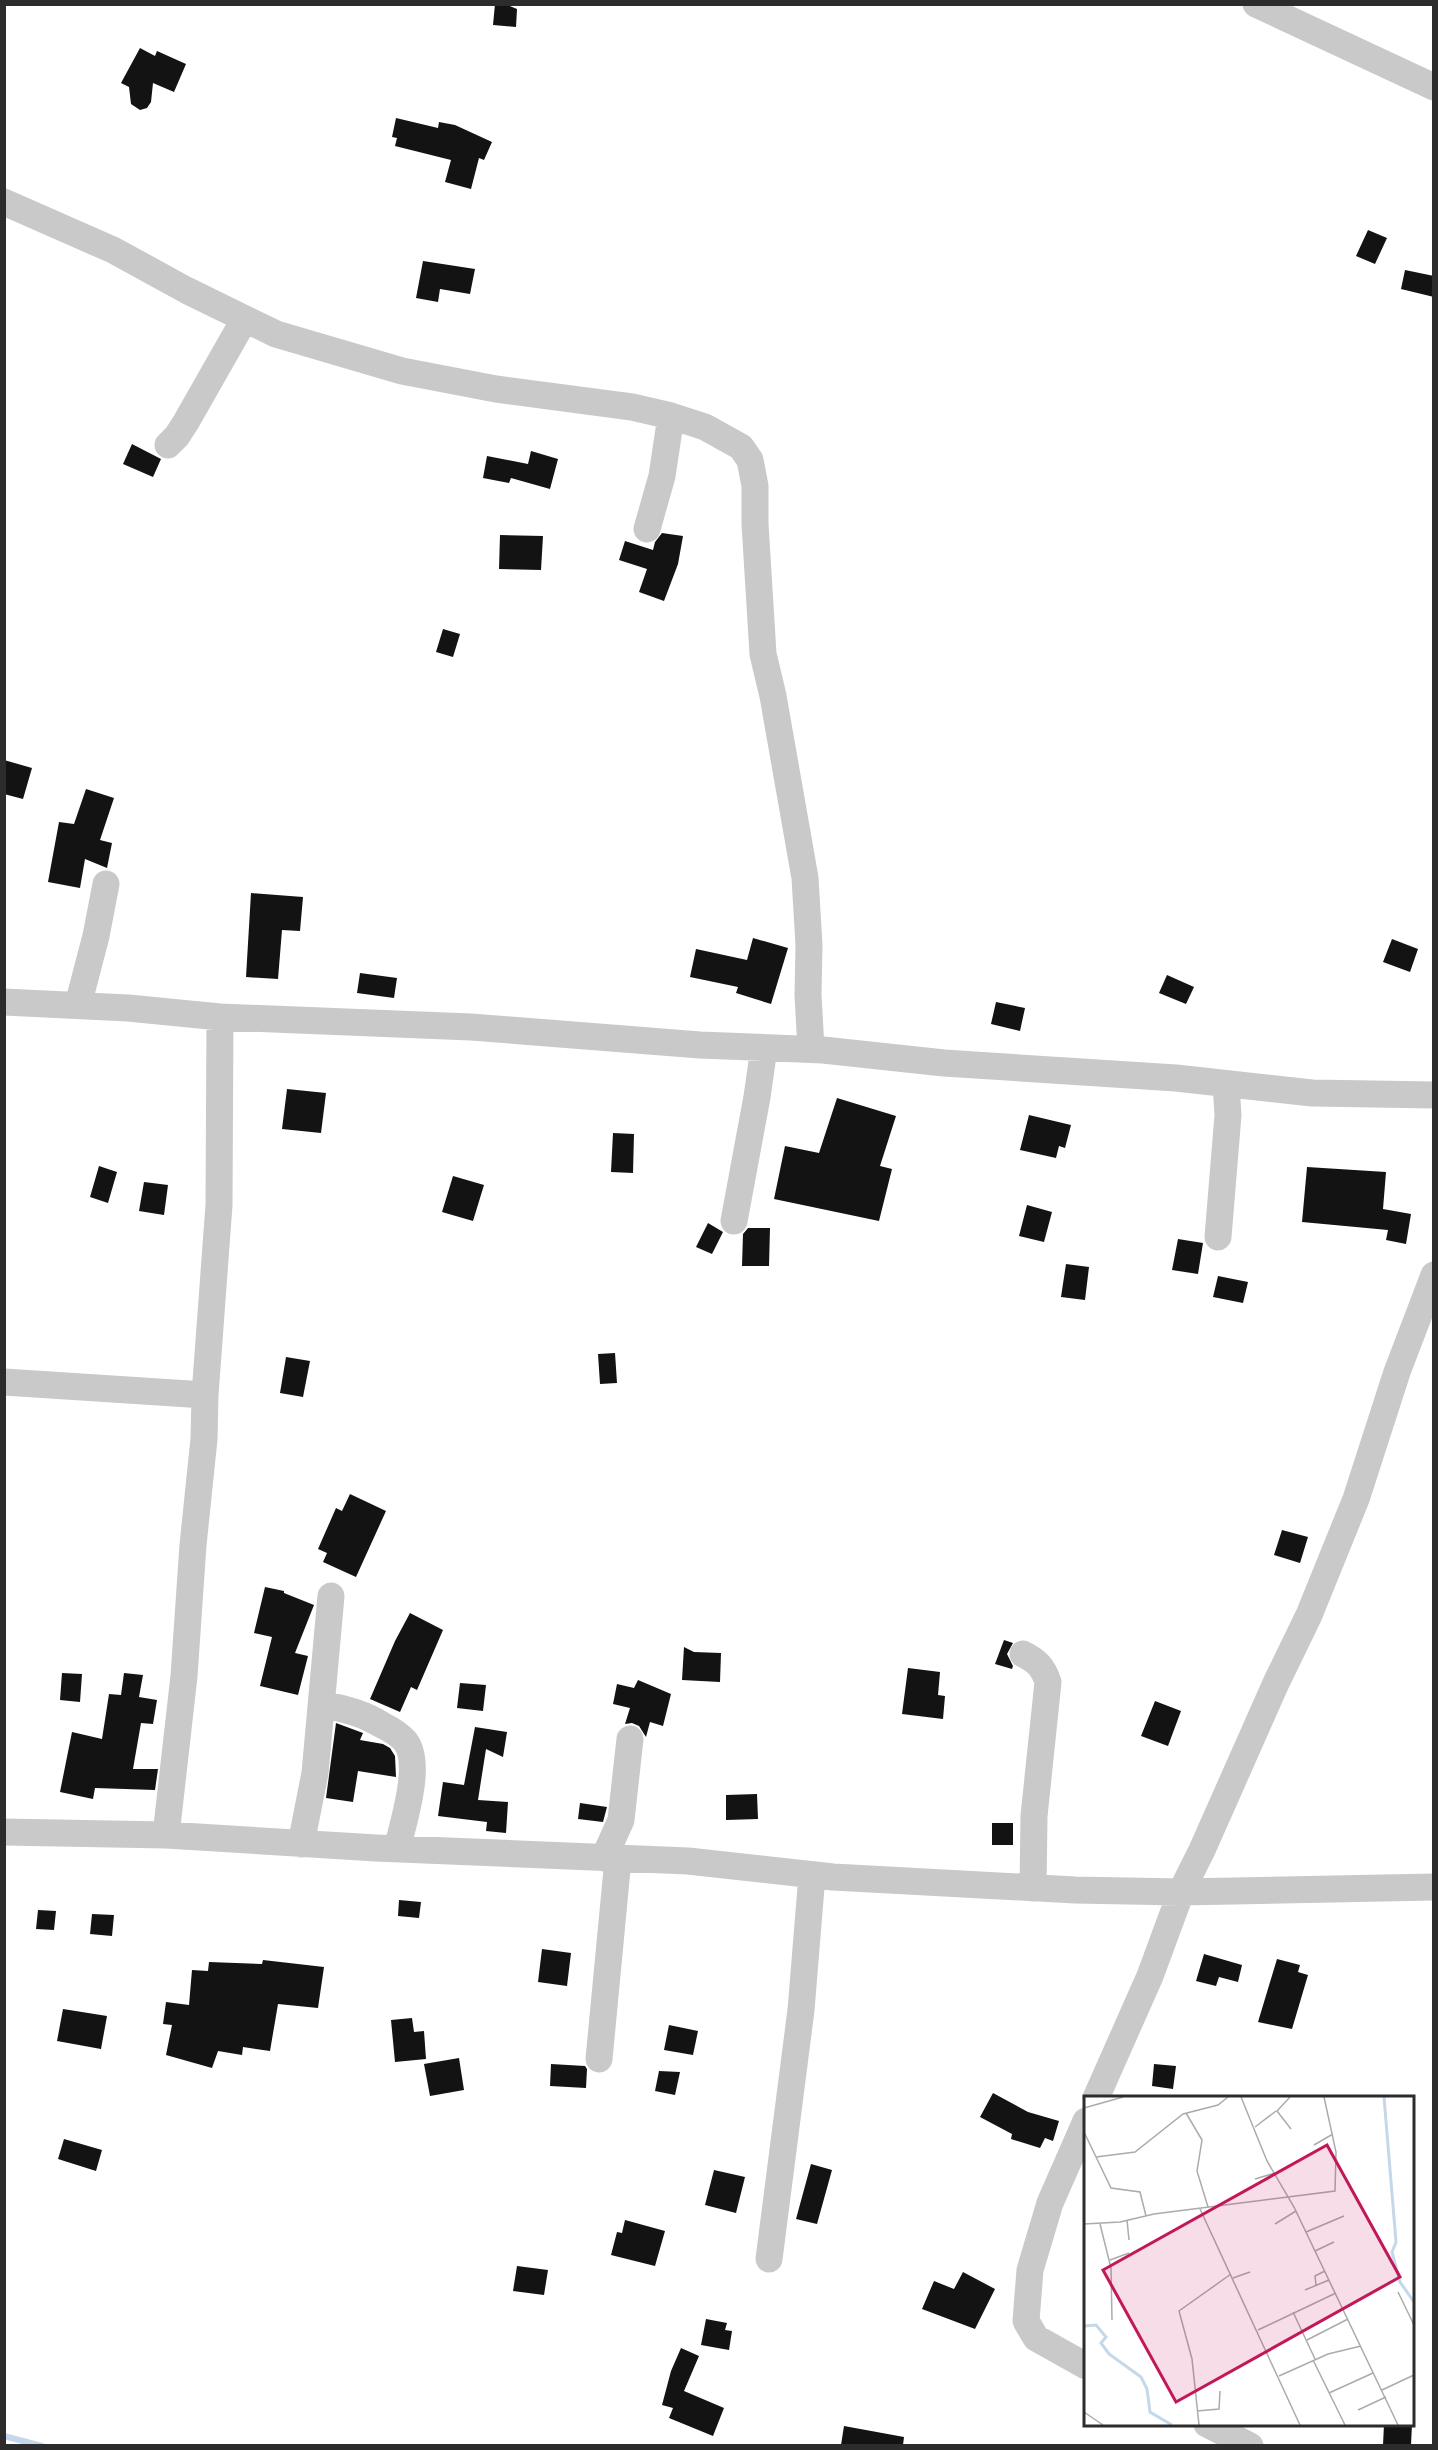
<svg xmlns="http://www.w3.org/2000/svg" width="1438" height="2450" font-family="'Alegreya Sans',sans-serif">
<rect width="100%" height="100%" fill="#fff"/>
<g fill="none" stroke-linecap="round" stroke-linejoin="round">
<path stroke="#c4d8ea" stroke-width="6" d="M 4,2436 L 42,2446"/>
</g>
<path fill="#131313" d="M 495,4 L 505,4 L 517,9 L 516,27 L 493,25 Z
M 140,48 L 155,56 L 157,51 L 186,64 L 174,92 L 153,83 L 151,102 L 147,108 L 140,110 L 131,104 L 129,87 L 121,83 Z
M 396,118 L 438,128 L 439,122 L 455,125 L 492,142 L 484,160 L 479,158 L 471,189 L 445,182 L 451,160 L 395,146 L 397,138 L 392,137 Z
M 1368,230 L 1387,238 L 1375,264 L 1356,256 Z
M 423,261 L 475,269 L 470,294 L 440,289 L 438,302 L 416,298 Z
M 1405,270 L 1434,276 L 1434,297 L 1401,289 Z
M 132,444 L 161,459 L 153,477 L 123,464 Z
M 531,451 L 558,459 L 550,489 L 511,478 L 509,483 L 483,478 L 487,456 L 528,464 Z
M 662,533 L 683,536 L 678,564 L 664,601 L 639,592 L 647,569 L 619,560 L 625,541 L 653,550 L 655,542 Z
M 500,535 L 543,536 L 541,570 L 499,569 Z
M 443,629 L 460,634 L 453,657 L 436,652 Z
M 4,760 L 32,768 L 23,799 L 4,794 Z
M 86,789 L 114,798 L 100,840 L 112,843 L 107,868 L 85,859 L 80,888 L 48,882 L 59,822 L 74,824 Z
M 251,893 L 303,897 L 300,931 L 282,930 L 278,979 L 246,977 Z
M 753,938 L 788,948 L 771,1004 L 736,993 L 738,987 L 690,977 L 696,949 L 747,960 Z
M 1392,939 L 1418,949 L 1410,972 L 1383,962 Z
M 360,973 L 397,978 L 394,998 L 357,993 Z
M 1167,975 L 1194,987 L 1186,1004 L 1159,993 Z
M 996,1002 L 1025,1008 L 1020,1031 L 991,1024 Z
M 287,1089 L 326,1093 L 321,1133 L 282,1129 Z
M 837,1098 L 896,1116 L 880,1166 L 892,1169 L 879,1221 L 774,1199 L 785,1146 L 819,1153 Z
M 1029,1115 L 1071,1125 L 1065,1148 L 1059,1146 L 1056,1158 L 1020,1150 Z
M 613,1133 L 634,1134 L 633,1173 L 611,1172 Z
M 99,1166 L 117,1172 L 108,1203 L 90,1197 Z
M 1307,1167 L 1386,1172 L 1383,1209 L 1411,1214 L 1406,1244 L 1386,1240 L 1388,1230 L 1302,1222 Z
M 453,1176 L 484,1185 L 473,1221 L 442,1212 Z
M 144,1182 L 168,1185 L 164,1215 L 139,1211 Z
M 1027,1205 L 1052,1212 L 1044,1242 L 1019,1236 Z
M 708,1223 L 723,1232 L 712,1254 L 696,1247 Z
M 748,1228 L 770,1228 L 769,1266 L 742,1266 L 743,1234 Z
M 1178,1239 L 1203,1243 L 1198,1274 L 1172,1270 Z
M 1066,1264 L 1089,1267 L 1085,1300 L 1061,1297 Z
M 1218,1276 L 1248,1282 L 1243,1303 L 1213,1297 Z
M 615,1353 L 617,1383 L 600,1384 L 598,1354 Z
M 286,1357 L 310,1361 L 303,1397 L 280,1393 Z
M 350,1494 L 386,1511 L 356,1577 L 323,1562 L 327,1553 L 318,1549 L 336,1508 L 342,1511 Z
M 1282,1530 L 1308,1537 L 1300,1563 L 1274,1555 Z
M 265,1587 L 284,1591 L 284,1593 L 314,1605 L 295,1653 L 308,1656 L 298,1695 L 260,1686 L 272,1637 L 254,1633 Z
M 410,1613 L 443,1630 L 417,1690 L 411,1687 L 400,1712 L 370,1699 L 395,1641 Z
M 1004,1640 L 1013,1643 L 1007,1654 L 1013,1666 L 1012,1669 L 995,1664 Z
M 684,1647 L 694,1652 L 721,1653 L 720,1682 L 682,1680 Z
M 908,1668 L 940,1672 L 938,1695 L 945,1696 L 943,1719 L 902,1714 Z
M 62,1673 L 82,1674 L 80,1702 L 60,1700 Z
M 124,1673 L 143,1675 L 139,1697 L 157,1700 L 153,1724 L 141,1723 L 133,1769 L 158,1769 L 155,1790 L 95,1788 L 93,1799 L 60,1792 L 72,1732 L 102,1739 L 109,1694 L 121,1695 Z
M 638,1680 L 671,1694 L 663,1726 L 650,1722 L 646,1737 L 639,1726 L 632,1723 L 625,1724 L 630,1708 L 613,1704 L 617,1684 L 634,1688 Z
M 460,1683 L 486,1685 L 483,1711 L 457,1708 Z
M 1155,1701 L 1181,1711 L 1168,1746 L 1141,1736 Z
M 336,1723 L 363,1733 L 360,1740 L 383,1744 L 390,1748 L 395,1756 L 396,1777 L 358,1771 L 353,1802 L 326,1798 Z
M 475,1727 L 507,1732 L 503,1757 L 486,1749 L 478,1800 L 508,1802 L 506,1833 L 486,1831 L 487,1822 L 438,1816 L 443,1782 L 464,1785 Z
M 757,1794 L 758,1819 L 726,1820 L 726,1795 Z
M 580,1803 L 607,1807 L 603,1822 L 578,1819 Z
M 992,1823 L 1013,1823 L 1013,1845 L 992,1845 Z
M 399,1900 L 421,1902 L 419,1918 L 398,1916 Z
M 38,1910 L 56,1911 L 54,1930 L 36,1929 Z
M 92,1914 L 114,1915 L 112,1936 L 90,1934 Z
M 542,1949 L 571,1953 L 567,1986 L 538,1982 Z
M 1204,1954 L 1242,1965 L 1238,1982 L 1219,1977 L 1216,1986 L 1196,1981 Z
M 1277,1959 L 1300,1965 L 1298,1972 L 1308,1975 L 1292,2029 L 1258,2022 Z
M 263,1960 L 324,1967 L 318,2008 L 278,2004 L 270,2051 L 243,2047 L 242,2055 L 218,2051 L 212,2068 L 166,2055 L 172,2025 L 163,2024 L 166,2002 L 189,2005 L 192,1970 L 208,1971 L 209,1962 L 262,1964 Z
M 63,2009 L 107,2016 L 101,2049 L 57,2041 Z
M 412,2018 L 414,2032 L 424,2031 L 426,2059 L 395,2062 L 391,2020 Z
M 669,2025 L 698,2031 L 693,2055 L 664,2050 Z
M 459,2058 L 464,2090 L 430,2096 L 424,2064 Z
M 551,2064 L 585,2066 L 587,2069 L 586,2088 L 550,2086 Z
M 1154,2064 L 1176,2066 L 1173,2089 L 1152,2086 Z
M 659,2071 L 680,2072 L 675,2095 L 655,2091 Z
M 993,2093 L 1028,2112 L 1059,2121 L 1053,2141 L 1045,2138 L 1040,2148 L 1011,2139 L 1012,2134 L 980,2117 Z
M 64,2139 L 102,2150 L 96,2171 L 58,2159 Z
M 811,2164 L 832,2170 L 817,2224 L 796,2219 Z
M 714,2170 L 745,2177 L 736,2213 L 705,2205 Z
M 625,2220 L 665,2231 L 655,2266 L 611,2255 L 617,2232 L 622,2233 Z
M 517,2266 L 548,2270 L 544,2295 L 513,2291 Z
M 963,2272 L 995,2289 L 975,2329 L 922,2309 L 934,2281 L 954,2289 Z
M 706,2319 L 727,2323 L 725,2330 L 732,2331 L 729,2350 L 701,2345 Z
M 681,2348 L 699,2356 L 684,2391 L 724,2408 L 713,2436 L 669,2418 L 673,2408 L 662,2405 L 671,2371 Z
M 1384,2424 L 1412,2424 L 1411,2445 L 1383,2445 Z
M 844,2426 L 904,2437 L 903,2445 L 841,2445 Z"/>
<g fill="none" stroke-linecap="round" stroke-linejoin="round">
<path stroke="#c9c9c9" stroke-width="27" d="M 1256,4 L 1434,87
M 4,202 L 113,250 L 186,290 L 276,334 L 402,371 L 496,389 L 632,407 L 671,416 L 705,427 L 741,447 L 750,460 L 755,486 L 755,524 L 763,654 L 773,696 L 805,878 L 809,945 L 808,995 L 811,1049
M 168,445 L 177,436 L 186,422 L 244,320
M 647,529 L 662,476 L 671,416
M 4,1002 L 128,1008 L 220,1017 L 471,1027 L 700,1045 L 823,1050 L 944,1063 L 1176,1078 L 1312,1093 L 1434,1095
M 78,1005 L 96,936 L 106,884
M 734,1221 L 757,1097 L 764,1048
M 1218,1237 L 1228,1115 L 1226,1084
M 4,1382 L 205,1395
M 1023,1654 C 1037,1661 1043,1667 1048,1682 L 1034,1816 L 1033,1888
M 322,1705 C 344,1708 363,1713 382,1725 C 390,1729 399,1734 405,1741 C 423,1763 403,1823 397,1849
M 4,1832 L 166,1835 L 376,1848 L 688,1861 L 833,1877 L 1075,1890 L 1181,1892 L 1434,1887
M 166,1835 L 184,1676 L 193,1545 L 204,1439 L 205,1395 L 219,1205 L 220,1017
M 301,1844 L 315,1773 L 331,1596
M 604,1858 L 621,1820 L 630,1739
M 599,2059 L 618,1859
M 1096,2098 L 1150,1976 L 1181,1892 L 1202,1850 L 1276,1683 L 1309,1615 L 1356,1499 L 1397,1372 L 1434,1275
M 1086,2121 L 1050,2203 L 1030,2270 L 1026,2321 L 1036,2338 L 1086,2366
M 769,2259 L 801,2010 L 812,1875
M 1207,2424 L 1250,2446"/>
</g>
<g transform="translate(1084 2096)">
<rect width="330" height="330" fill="#fff"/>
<path fill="none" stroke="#c4d8ea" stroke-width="3" d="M 300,1 L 312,146 L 308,156 L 316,186 L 330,206M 0,230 L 12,229 L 22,241 L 17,247 L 25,258 L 57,281 L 63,293 L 66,316 L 88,329"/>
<path fill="none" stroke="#ababab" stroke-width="1.5" d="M 157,1 L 183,65 L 210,111 L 314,329M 206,1 L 193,15 L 207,33M 0,12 L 39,1M 102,17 L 118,44 L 113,75 L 124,111M 171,31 L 192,15M 0,36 L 27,92 L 56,96 L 62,120M 230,49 L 249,38M 12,61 L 51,56 L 99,18 L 134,9 L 144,1M 171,83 L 191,77M 116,113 L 216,329M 43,124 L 45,144M 0,128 L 36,126 L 70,118 L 251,95 L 252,56 L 240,1M 16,128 L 27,172 L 28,224M 191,128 L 212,115M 222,136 L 260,120M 231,155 L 250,146M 26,164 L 45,157M 149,182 L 166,176M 232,189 L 231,180 L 241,175M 221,194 L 245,184M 314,196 L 330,229M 209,216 L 231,263M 174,234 L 252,197M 223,244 L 264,223M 229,264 L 261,329M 195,280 L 244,258 L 277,250M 298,294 L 330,279M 245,297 L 289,277M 274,314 L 302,301M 113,315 L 135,313 L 136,295M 0,316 L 19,329M 115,329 L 108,263 L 95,215 L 147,178"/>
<path fill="#c2185b" fill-opacity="0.15" stroke="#c2185b" stroke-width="3" d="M 243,49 L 316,181 L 92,306 L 19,174 Z"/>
<rect width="330" height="330" fill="none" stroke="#2c2c2c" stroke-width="3"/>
</g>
<rect width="1438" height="2450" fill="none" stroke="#2c2c2c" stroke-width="12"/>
</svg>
